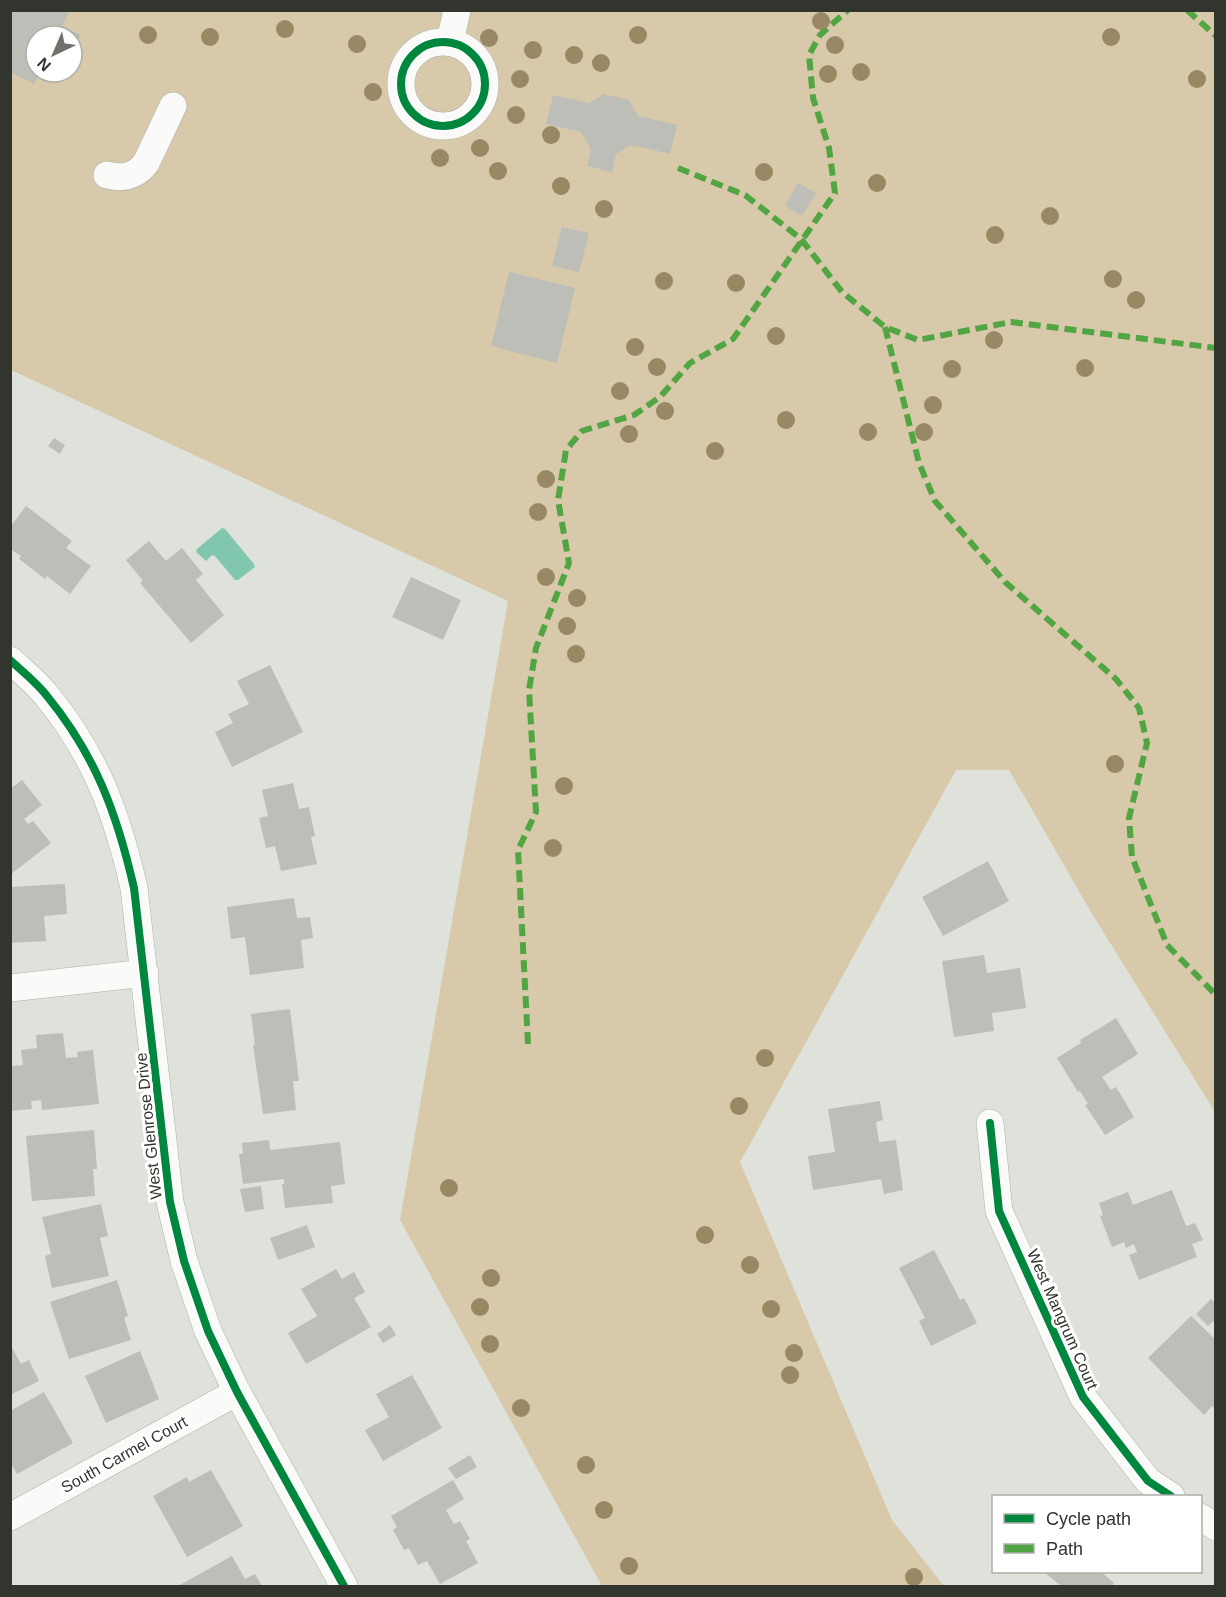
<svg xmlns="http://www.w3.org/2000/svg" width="1226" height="1597" font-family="Arial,sans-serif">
<rect width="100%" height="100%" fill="#dfe2da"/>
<path fill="#d8c9aa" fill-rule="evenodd" d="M 11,11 L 1215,11 L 1215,1112 L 1091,912 L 1009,770 L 956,770 L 740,1162 L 892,1520 L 944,1586 L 602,1586 L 400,1220 L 508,601 L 11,370 ZM 36,36 L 72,36 L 72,72 L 36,72 Z"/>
<path fill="#81c7af" d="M 222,528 L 225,529 L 254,564 L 255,567 L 238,580 L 235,580 L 215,556 L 212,555 L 206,561 L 196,552 L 197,549 Z"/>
<path fill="#bdbeb7" d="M 10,10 L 70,10 L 62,26 L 81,35 L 72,53 L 72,36 L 36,36 L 36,72 L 40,72 L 34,84 L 10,72 Z
M 604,94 L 629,100 L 638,116 L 677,125 L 670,154 L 631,145 L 616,154 L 612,172 L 587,166 L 591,149 L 581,132 L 546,124 L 553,95 L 589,103 Z
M 798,183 L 816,193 L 802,216 L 785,206 Z
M 562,227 L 589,233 L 579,272 L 552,266 Z
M 509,272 L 575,288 L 557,363 L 491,346 Z
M 54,438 L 65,445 L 60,454 L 48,446 Z
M 26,506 L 72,541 L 66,548 L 91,566 L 70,594 L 47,576 L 45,579 L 19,559 L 21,556 L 10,549 L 10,527 Z
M 149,541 L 166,561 L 182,548 L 203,574 L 196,580 L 224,615 L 191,643 L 140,583 L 143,581 L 126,560 Z
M 411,577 L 461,600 L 443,640 L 392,617 Z
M 270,665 L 303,732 L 232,767 L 215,732 L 233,723 L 228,714 L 249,704 L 237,681 Z
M 22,780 L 42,805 L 24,819 L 28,824 L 33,821 L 51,843 L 10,875 L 10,789 Z
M 293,783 L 299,809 L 309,807 L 315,836 L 311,837 L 317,864 L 281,871 L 275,846 L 266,848 L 259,818 L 268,816 L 262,790 Z
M 988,861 L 1009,901 L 943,936 L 922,897 Z
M 65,884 L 67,914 L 44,916 L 46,941 L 10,943 L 10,887 Z
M 294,898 L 297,918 L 310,917 L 313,938 L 301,940 L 304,968 L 250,975 L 245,937 L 231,939 L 227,907 Z
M 984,955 L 987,973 L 1020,968 L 1026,1008 L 992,1013 L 994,1031 L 954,1037 L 942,961 Z
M 290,1009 L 299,1081 L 293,1081 L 296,1110 L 263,1114 L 253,1045 L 255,1045 L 251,1014 Z
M 1116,1018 L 1138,1054 L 1102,1077 L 1111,1090 L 1116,1087 L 1134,1117 L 1105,1135 L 1085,1105 L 1088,1104 L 1080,1091 L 1078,1092 L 1057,1058 L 1081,1043 L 1080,1040 Z
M 63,1033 L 66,1058 L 78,1057 L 77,1052 L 93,1050 L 99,1104 L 42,1110 L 41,1100 L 31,1101 L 32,1109 L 10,1111 L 10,1066 L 23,1065 L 21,1050 L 37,1048 L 36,1035 Z
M 880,1101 L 883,1120 L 876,1122 L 879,1142 L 896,1140 L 903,1190 L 884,1194 L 881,1179 L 813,1190 L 808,1156 L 835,1152 L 828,1109 Z
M 94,1130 L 97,1169 L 93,1169 L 95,1196 L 32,1201 L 26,1136 Z
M 269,1140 L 270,1150 L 340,1142 L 345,1184 L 331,1186 L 333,1203 L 285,1208 L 282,1184 L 284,1184 L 284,1179 L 243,1184 L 239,1154 L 243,1154 L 242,1143 Z
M 261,1186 L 264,1209 L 245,1212 L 240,1189 Z
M 1172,1190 L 1186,1226 L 1195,1223 L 1203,1240 L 1192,1244 L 1197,1257 L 1139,1280 L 1129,1255 L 1137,1252 L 1134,1244 L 1126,1248 L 1124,1242 L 1112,1247 L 1100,1216 L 1103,1215 L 1099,1203 L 1128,1192 L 1133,1205 Z
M 101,1204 L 108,1236 L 100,1238 L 109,1276 L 52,1288 L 45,1256 L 51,1254 L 42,1217 Z
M 307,1225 L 315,1247 L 278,1260 L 270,1238 Z
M 934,1250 L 960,1300 L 964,1298 L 977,1323 L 931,1346 L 919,1321 L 925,1318 L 899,1268 Z
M 336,1269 L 342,1279 L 354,1272 L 365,1292 L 354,1298 L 371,1327 L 306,1364 L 288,1333 L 317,1316 L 301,1289 Z
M 117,1280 L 128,1316 L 124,1318 L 131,1340 L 69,1359 L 50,1302 Z
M 1211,1299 L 1216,1304 L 1216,1319 L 1208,1326 L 1196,1314 Z
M 1191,1316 L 1216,1340 L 1216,1410 L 1212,1406 L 1204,1415 L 1148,1358 Z
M 390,1325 L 396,1335 L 383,1343 L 377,1334 Z
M 10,1344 L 21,1364 L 29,1360 L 39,1381 L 10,1395 Z
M 140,1351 L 159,1399 L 106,1423 L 85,1376 Z
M 412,1375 L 442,1428 L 383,1461 L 365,1430 L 389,1417 L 376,1394 Z
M 44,1392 L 73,1443 L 17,1474 L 10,1462 L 10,1411 Z
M 470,1455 L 477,1467 L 456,1479 L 448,1468 Z
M 211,1470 L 243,1526 L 187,1557 L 153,1496 L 187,1477 L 189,1482 Z
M 453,1480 L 464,1499 L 446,1510 L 454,1524 L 460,1521 L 470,1539 L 466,1541 L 478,1563 L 440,1584 L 427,1561 L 418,1565 L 409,1548 L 404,1550 L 393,1530 L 397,1527 L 391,1516 Z
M 232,1556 L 245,1579 L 255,1574 L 262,1586 L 178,1586 Z
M 1044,1572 L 1101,1572 L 1114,1583 L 1112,1586 L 1061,1586 Z"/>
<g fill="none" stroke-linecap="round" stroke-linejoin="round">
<defs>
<path id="minor" d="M401 84a42 42 0 1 1 84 0a42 42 0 1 1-84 0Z
M 450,42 L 457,10
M 107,175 C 123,179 135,177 146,163 L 173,106
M 10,660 C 23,672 37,683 47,696 C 96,756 117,814 134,888 L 170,1202 L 184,1261 L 208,1331 L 237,1392 L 344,1586
M 10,988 L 145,973
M 990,1123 L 999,1211 L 1083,1397 L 1148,1481 L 1171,1496
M 10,1517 L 237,1392
M 1200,1517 L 1216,1527"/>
</defs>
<use href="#minor" stroke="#adafaa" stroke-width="28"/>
<use href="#minor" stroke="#fafbf9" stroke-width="27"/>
<path stroke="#52a543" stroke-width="6" stroke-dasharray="12 6" stroke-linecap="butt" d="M 1187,10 L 1216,36
M 678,168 L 745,195 L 801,239 L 842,292 L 885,327 L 918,340 L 1011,322 L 1216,348
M 885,327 L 919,463 L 935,501 L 1005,582 L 1116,679 L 1139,708 L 1147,743 L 1129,818 L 1132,857 L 1167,945 L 1216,995
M 528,1044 L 518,850 L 536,812 L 529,690 L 536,648 L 569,563 L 558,500 L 566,450 L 582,431 L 634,415 L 660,397 L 690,363 L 733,339 L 835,193 L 829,148 L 813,98 L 809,55 L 820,35 L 848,10"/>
<defs>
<path id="cycleway" d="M401 84a42 42 0 1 1 84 0a42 42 0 1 1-84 0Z
M 10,660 C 23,672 37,683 47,696 C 96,756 117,814 134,888 L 170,1202 L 184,1261 L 208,1331 L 237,1392 L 344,1586
M 990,1123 L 999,1211 L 1083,1397 L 1148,1481 L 1171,1496"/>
</defs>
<use href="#cycleway" stroke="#fff" stroke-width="11"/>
<use href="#cycleway" stroke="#00873e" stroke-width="8"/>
</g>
<g fill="#988964">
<circle cx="821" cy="21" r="9"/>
<circle cx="285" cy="29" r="9"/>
<circle cx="148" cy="35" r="9"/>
<circle cx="638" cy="35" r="9"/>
<circle cx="210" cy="37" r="9"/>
<circle cx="1111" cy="37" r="9"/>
<circle cx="489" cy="38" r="9"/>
<circle cx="357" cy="44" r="9"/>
<circle cx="835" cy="45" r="9"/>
<circle cx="533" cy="50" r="9"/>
<circle cx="574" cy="55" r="9"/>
<circle cx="601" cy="63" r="9"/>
<circle cx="861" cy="72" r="9"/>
<circle cx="828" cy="74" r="9"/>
<circle cx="520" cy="79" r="9"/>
<circle cx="1197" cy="79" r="9"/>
<circle cx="373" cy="92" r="9"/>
<circle cx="516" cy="115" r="9"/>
<circle cx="551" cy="135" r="9"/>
<circle cx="480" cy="148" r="9"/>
<circle cx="440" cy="158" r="9"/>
<circle cx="498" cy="171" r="9"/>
<circle cx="764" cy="172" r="9"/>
<circle cx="877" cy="183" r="9"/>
<circle cx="561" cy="186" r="9"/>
<circle cx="604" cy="209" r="9"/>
<circle cx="1050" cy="216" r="9"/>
<circle cx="995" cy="235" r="9"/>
<circle cx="1113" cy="279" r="9"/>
<circle cx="664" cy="281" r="9"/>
<circle cx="736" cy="283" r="9"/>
<circle cx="1136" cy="300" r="9"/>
<circle cx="776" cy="336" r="9"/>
<circle cx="994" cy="340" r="9"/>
<circle cx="635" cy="347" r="9"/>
<circle cx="657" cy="367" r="9"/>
<circle cx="1085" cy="368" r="9"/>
<circle cx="952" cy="369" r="9"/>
<circle cx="620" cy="391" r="9"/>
<circle cx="933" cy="405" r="9"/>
<circle cx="665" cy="411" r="9"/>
<circle cx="786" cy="420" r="9"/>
<circle cx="868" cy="432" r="9"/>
<circle cx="924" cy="432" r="9"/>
<circle cx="629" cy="434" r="9"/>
<circle cx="715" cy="451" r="9"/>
<circle cx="546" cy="479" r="9"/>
<circle cx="538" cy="512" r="9"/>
<circle cx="546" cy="577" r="9"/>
<circle cx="577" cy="598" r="9"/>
<circle cx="567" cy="626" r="9"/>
<circle cx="576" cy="654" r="9"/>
<circle cx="1115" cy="764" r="9"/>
<circle cx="564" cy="786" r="9"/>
<circle cx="553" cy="848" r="9"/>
<circle cx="765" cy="1058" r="9"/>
<circle cx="739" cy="1106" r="9"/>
<circle cx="449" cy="1188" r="9"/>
<circle cx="705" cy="1235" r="9"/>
<circle cx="750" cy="1265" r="9"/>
<circle cx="491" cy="1278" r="9"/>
<circle cx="480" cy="1307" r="9"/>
<circle cx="771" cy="1309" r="9"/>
<circle cx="490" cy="1344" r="9"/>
<circle cx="794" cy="1353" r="9"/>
<circle cx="790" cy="1375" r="9"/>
<circle cx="521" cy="1408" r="9"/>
<circle cx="586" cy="1465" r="9"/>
<circle cx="604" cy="1510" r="9"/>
<circle cx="629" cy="1566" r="9"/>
<circle cx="914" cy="1577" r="9"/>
</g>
<g text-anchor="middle" stroke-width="6" stroke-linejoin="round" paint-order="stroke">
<g font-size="16" fill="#32342e" stroke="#fff">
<text transform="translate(148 1126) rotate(-96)" y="6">West Glenrose Drive</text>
<text transform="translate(1063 1319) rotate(66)" y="6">West Mangrum Court</text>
<text transform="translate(124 1454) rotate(-29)" y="6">South Carmel Court</text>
</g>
</g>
<rect width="1226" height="1597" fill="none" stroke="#32342e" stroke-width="24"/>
<rect x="992" y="1495" width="210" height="78" fill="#ffffff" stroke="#adaeab" stroke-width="1.5"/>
<rect x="1004" y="1514" width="30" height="9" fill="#00873e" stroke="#adaeab" stroke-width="1.5"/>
<text x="1046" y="1525" font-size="18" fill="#32342e">Cycle path</text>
<rect x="1004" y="1544" width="30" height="9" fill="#52a543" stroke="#adaeab" stroke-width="1.5"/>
<text x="1046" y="1555" font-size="18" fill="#32342e">Path</text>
<g transform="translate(54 54) rotate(224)"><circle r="28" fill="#ffffff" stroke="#adaeab" stroke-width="1.5"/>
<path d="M0-4.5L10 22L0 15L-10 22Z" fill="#6f716a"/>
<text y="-9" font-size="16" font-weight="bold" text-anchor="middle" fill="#32342e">N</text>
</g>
</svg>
